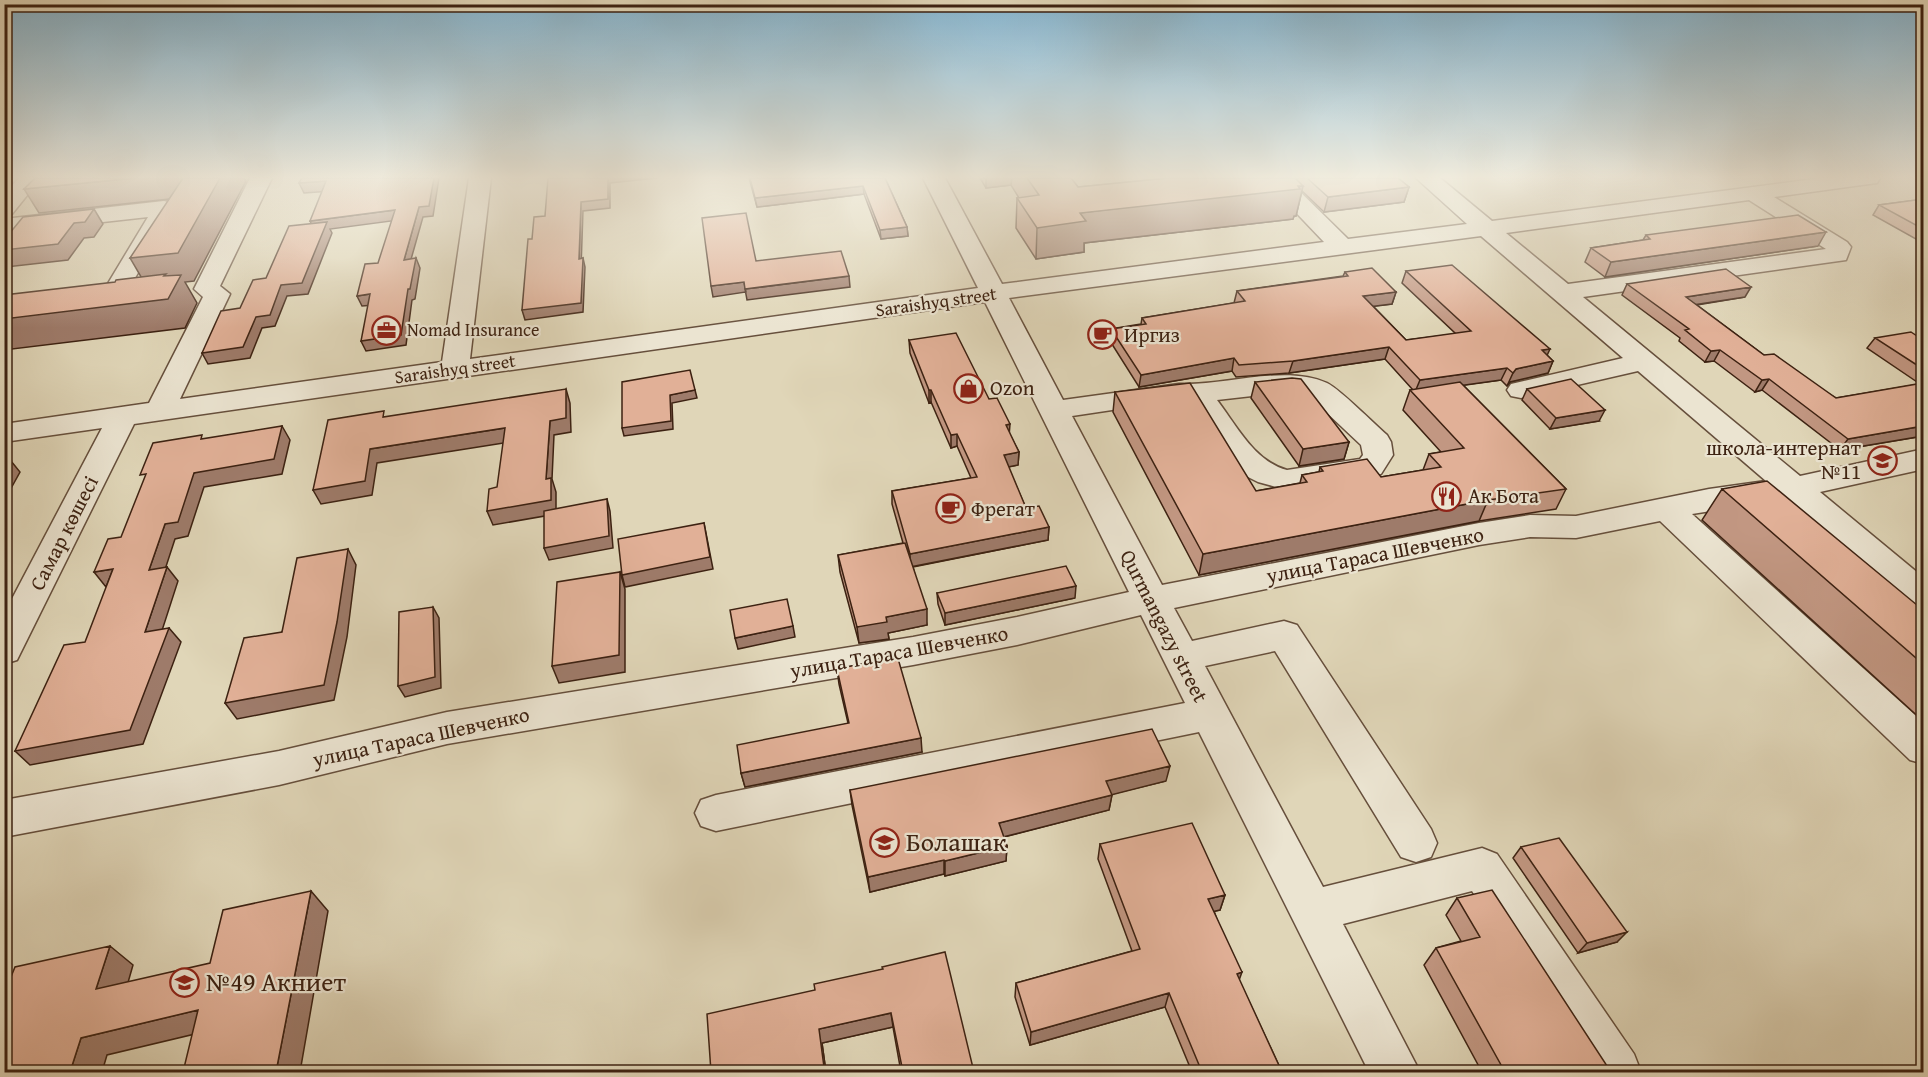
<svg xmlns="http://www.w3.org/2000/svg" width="1928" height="1077" font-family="'Gentium Book Plus',serif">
<rect width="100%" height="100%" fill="#e0d6b8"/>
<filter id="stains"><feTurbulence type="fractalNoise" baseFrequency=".00333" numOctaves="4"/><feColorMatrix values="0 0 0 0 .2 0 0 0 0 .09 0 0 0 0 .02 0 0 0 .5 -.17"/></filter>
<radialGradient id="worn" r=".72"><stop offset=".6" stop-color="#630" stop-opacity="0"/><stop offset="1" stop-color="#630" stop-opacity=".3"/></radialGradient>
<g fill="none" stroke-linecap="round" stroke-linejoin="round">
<defs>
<path id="minor" d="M 19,178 L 41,178 L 12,214 L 4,216 L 4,194 Z
M 250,178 L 272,178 L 220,286 L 230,294 L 180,399 L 442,362 L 469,178 L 491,178 L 470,359 L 978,288 L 923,178 L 945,178 L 1002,284 L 1324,242 L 1263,178 L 1286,178 L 1348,239 L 1467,224 L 1416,178 L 1440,178 L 1492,221 L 1822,178 L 1880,178 L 1877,183 L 1869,184 L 1774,197 L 1847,242 L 1851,247 L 1846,260 L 1583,297 L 1800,476 L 1924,449 L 1924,469 L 1820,492 L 1924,578 L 1924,611 L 1912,607 L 1787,499 L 1692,514 L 1924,723 L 1924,764 L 1910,760 L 1660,521 L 1576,538 L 1530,537 L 1479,545 L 1174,608 L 1192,641 L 1284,621 L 1297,625 L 1431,829 L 1437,843 L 1431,857 L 1416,862 L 1401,857 L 1275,651 L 1205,666 L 1323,887 L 1482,848 L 1497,854 L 1634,1054 L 1641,1072 L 1587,1072 L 1472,891 L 1343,924 L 1420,1072 L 1369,1072 L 1199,732 L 716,831 L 701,826 L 695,813 L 701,800 L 716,795 L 1185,703 L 1141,615 L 1017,645 L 913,665 L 447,744 L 279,785 L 4,837 L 4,800 L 279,751 L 447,712 L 913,637 L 1017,617 L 1129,592 L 985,302 L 134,424 L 17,660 L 4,664 L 4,614 L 102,428 L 4,442 L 4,424 L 149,403 L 203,297 L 194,289 ZM 1749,200 L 1826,249 L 1568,284 L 1506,233 ZM 1481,236 L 1623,358 L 1511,384 L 1507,390 L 1511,396 L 1521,398 L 1638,371 L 1766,481 L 1709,489 L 1576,516 L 1530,515 L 1479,523 L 1162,585 L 1072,416 L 1179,400 L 1189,401 L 1240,473 L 1258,482 L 1287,490 L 1381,474 L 1393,455 L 1391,442 L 1387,435 C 1373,423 1341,390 1327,383 C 1285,364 1225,386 1179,384 L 1063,400 L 1009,298 ZM 1288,392 L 1309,396 L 1361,445 L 1363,455 L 1360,459 L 1287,470 C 1254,461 1237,426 1217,400 Z
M 164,201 L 172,203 L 175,208 L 119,306 L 4,323 L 4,307 L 101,295 L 148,217 L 4,233 L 4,219 Z"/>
</defs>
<use href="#minor" stroke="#664f3c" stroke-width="3"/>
<use href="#minor" fill="#ebe4d1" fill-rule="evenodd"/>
</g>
<path fill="#c29782" stroke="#3d2212" stroke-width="1.5" d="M 749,178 L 885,178 L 907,227 L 908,236 L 881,239 L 864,194 L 757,207 Z
M 980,178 L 1071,178 L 1078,187 L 1169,178 L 1398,178 L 1409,187 L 1404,202 L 1324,212 L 1302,191 L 1296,216 L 1294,216 L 1293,219 L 1084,243 L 1084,252 L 1036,259 L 1016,228 L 1017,198 L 1019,198 L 1011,185 L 986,188 Z
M 1923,199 L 1923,243 L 1873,215 L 1879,205 Z
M 1646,235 L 1818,246 L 1605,277 L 1585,262 L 1591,248 L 1643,240 Z
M 1406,271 L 1547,355 L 1553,361 L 1548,373 L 1510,382 L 1507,386 L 1501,380 L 1463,385 L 1566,489 L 1556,509 L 1479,521 L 1199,575 L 1113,412 L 1115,392 L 1256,491 L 1300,483 L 1302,475 L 1319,472 L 1320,467 L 1381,477 L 1423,470 L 1429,454 L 1441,452 L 1403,410 L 1410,390 L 1413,390 L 1385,359 L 1289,373 L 1236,377 L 1232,371 L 1139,387 L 1110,341 L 1111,329 L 1141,324 L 1142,318 L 1234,303 L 1237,291 L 1343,276 L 1345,272 L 1396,292 L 1392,304 L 1373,306 L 1406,340 L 1456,334 L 1402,283 Z
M 1627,284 L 1745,297 L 1697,305 L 1764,355 L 1836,398 L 1920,384 L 1867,348 L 1875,338 L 1923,340 L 1923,436 L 1840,450 L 1762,390 L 1755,392 L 1714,361 L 1705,362 L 1679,341 L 1680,338 L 1622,295 Z
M 909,340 L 989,399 L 1009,433 L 1019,452 L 1018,465 L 1008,467 L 1026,508 L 1049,527 L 1048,540 L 913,567 L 927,625 L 888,633 L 889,639 L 859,643 L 840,572 L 838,555 L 903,543 L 892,504 L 892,491 L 971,478 L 957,446 L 951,448 L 931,402 L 929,403 L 910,353 Z
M 1255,382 L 1349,442 L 1344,459 L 1299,466 L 1251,398 Z
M 1527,389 L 1599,421 L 1550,429 L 1522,400 Z
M 1722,489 L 1923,610 L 1923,721 L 1702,520 Z
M 937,593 L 1075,598 L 945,625 L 938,604 Z
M 866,663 L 922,752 L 745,787 L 741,773 L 848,723 L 839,684 L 837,669 Z
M 1166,781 L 1112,794 L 1109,810 L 1004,837 L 1007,846 L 1006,861 L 945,876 L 944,874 L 870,892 L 852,805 L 850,790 Z
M 1100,844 L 1225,895 L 1220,910 L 1214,911 L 1239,980 L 1282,1072 L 1192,1072 L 1165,1007 L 1030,1045 L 1015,997 L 1016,983 L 1132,951 L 1098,859 Z
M 1521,847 L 1617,942 L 1578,953 L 1513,858 Z
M 1457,898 L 1611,1072 L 1482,1072 L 1424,965 L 1436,948 L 1461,941 L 1446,915 Z
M 883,969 L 974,1072 L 901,1072 L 893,1027 L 822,1043 L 826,1072 L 711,1072 L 815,990 Z"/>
<path fill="#9e7b6a" stroke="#3d2212" stroke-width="1.5" d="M 135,178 L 199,178 L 188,197 L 39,213 L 24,189 Z
M 220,178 L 244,178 L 246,181 L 194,281 L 185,282 L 197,303 L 185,328 L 4,350 L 4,319 L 147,287 L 130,258 Z
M 434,178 L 439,178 L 433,216 L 423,217 L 408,270 L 404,260 L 419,207 Z
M 608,178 L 657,178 L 610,183 L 610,208 L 583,211 L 581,268 L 579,259 L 581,202 Z
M 986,178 L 1012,178 L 1011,185 L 986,188 Z
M 326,181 L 331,191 L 304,193 L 299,183 Z
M 863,186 L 864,194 L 757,207 L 755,198 Z
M 1303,186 L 1296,216 L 1294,216 L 1293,219 L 1084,243 L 1084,252 L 1036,259 L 1037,228 L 1080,213 Z
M 1409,187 L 1404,202 L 1324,212 L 1328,197 Z
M 94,209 L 103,224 L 94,237 L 84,238 L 68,260 L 6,267 L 4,265 L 4,250 L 74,223 Z
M 395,210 L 399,220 L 330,229 L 332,233 L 308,294 L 287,296 L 275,326 L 262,328 L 250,358 L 208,364 L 202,353 L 281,285 L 315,231 L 310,221 Z
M 907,227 L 908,236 L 881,239 L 880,230 Z
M 1826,232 L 1818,246 L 1605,277 L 1611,262 Z
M 416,258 L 420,268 L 415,299 L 412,300 L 406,345 L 366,351 L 361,341 L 408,289 Z
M 583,258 L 585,267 L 583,312 L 525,320 L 522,310 Z
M 849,276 L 850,287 L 747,300 L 745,289 Z
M 744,282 L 746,292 L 713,297 L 711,286 Z
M 1751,287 L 1745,297 L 1680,307 L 1686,297 Z
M 1396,292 L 1392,304 L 1360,308 L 1363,296 Z
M 370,294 L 374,305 L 362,306 L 357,296 Z
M 1389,347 L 1385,359 L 1289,373 L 1293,361 Z
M 1550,349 L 1544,362 L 1542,350 Z
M 1720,350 L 1714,361 L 1705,362 L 1711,351 Z
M 1234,358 L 1232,371 L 1139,387 L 1141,375 Z
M 1553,361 L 1548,373 L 1510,382 L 1507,386 L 1513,373 L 1516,369 Z
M 1507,368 L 1501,380 L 1415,392 L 1420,380 Z
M 1769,379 L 1762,390 L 1755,392 L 1762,380 Z
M 566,389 L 570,403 L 571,432 L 554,435 L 552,479 L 556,492 L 556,514 L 493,525 L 487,511 L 546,479 L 550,421 Z
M 695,390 L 697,398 L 672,403 L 673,429 L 624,436 L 622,428 L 670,395 Z
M 929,390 L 931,390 L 931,402 L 929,403 Z
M 1605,410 L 1599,421 L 1550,429 L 1556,418 Z
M 1010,424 L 1009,437 L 1006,425 Z
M 282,426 L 290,440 L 282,474 L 204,487 L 188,536 L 175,539 L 160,585 L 149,570 L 165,524 L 194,473 Z
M 1923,426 L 1923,436 L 1840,450 L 1848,439 Z
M 505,428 L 510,442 L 377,463 L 372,495 L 321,504 L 313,490 L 370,449 Z
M 957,434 L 957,446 L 951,448 L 951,435 Z
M 1349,442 L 1344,459 L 1299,466 L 1303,449 Z
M 1019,452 L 1018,465 L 1003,468 L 1004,455 Z
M 11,461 L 20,472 L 4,501 L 4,472 Z
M 607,499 L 610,511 L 613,548 L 549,560 L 544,548 Z
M 1488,500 L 1479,521 L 1199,575 L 1203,554 Z
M 704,523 L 713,569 L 625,587 L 622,575 Z
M 1049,527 L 1048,540 L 910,567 L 910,554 Z
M 348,549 L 356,565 L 347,637 L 334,700 L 237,719 L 225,703 Z
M 167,567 L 178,581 L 157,646 L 145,632 Z
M 113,569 L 106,587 L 94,572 Z
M 620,572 L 625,589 L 625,672 L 559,683 L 552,666 Z
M 1076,586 L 1075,598 L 945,625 L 945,613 Z
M 433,607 L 439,618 L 441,688 L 405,697 L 398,686 Z
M 927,609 L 927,625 L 888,633 L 889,639 L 859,643 L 857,627 L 886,617 Z
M 793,626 L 795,637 L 738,649 L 735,638 Z
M 169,628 L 181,642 L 143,744 L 30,765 L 15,751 Z
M 921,738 L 922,752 L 745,787 L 741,773 Z
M 1170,766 L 1166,781 L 1103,797 L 1106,781 Z
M 1112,795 L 1109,810 L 999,838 L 999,823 Z
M 1007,846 L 1006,861 L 945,876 L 945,861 Z
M 944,860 L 944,874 L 870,892 L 868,877 Z
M 311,891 L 328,911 L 300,1072 L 276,1072 Z
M 1225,895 L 1220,910 L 1203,914 L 1208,899 Z
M 1627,932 L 1617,942 L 1578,953 L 1587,943 Z
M 110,946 L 133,965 L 121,1007 L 96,989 Z
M 1242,972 L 1237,986 L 1237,974 Z
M 1169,993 L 1165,1007 L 1030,1045 L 1031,1032 Z
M 198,1010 L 220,1028 L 107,1055 L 102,1072 L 70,1072 L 81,1038 Z
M 891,1013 L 893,1027 L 822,1043 L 826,1072 L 802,1072 L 819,1029 Z"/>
<path fill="#e1b097" stroke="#3d2212" stroke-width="1.5" d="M 35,178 L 135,178 L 24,189 Z
M 183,178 L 220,178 L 178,253 L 130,258 Z
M 302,178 L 434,178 L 429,206 L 419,207 L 404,260 L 416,258 L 410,289 L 408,289 L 401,335 L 361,341 L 370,294 L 357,296 L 365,264 L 378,263 L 395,210 L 310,221 L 326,181 L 299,183 Z
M 548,178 L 608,178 L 608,199 L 581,202 L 579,259 L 583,258 L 581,303 L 522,310 L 528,239 L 532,239 L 534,217 L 545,216 Z
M 750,178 L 885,178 L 907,227 L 880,230 L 863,186 L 755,198 Z
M 1027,178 L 1071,178 L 1078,187 L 1169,178 L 1295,178 L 1303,186 L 1298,186 L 1300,189 L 1080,213 L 1086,221 L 1037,228 L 1017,198 L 1039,195 Z
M 1307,178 L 1398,178 L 1409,187 L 1328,197 Z
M 1923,199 L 1923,229 L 1879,205 Z
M 94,209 L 85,222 L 74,223 L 58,244 L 4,250 L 4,240 L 23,217 Z
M 746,213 L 756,261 L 841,251 L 849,276 L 745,289 L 744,282 L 711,286 L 702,218 Z
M 1798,215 L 1826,232 L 1611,262 L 1591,248 L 1650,239 L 1646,235 Z
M 327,222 L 302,283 L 281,285 L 270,315 L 256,317 L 243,347 L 202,353 L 221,311 L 240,308 L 253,280 L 266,278 L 289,226 Z
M 1452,265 L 1550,349 L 1542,350 L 1553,361 L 1516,369 L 1513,373 L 1507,368 L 1420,380 L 1389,347 L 1293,361 L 1239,365 L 1234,358 L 1141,375 L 1111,329 L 1146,324 L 1142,318 L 1245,301 L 1237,291 L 1348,276 L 1345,272 L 1372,268 L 1396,292 L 1363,296 L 1406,340 L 1471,331 L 1406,271 Z
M 1726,269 L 1751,287 L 1686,297 L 1764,355 L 1774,354 L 1836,398 L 1923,383 L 1923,426 L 1848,439 L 1769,379 L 1762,380 L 1720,350 L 1711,351 L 1685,330 L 1689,329 L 1627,284 Z
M 166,274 L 164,276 L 181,275 L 168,299 L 4,319 L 4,295 L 115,282 L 116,280 Z
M 1911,332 L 1923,340 L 1923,369 L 1875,338 Z
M 956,333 L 989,399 L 997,398 L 1010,424 L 1006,425 L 1019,452 L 1004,455 L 1026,508 L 1039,506 L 1049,527 L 910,554 L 892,491 L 977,477 L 957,434 L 951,435 L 931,390 L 929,390 L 909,340 Z
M 690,370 L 695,390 L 670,395 L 671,421 L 622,428 L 622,382 Z
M 1292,378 L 1301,379 L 1349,442 L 1303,449 L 1255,382 Z
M 1571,379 L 1605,410 L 1556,418 L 1527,389 Z
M 1460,382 L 1566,489 L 1488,500 L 1203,554 L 1115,392 L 1190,383 L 1256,491 L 1307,482 L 1302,475 L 1323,471 L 1320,467 L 1367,459 L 1381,477 L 1441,467 L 1429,454 L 1464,448 L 1410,390 Z
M 566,389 L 566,418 L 550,421 L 546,479 L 551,478 L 551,500 L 487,511 L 489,489 L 497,487 L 505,428 L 370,449 L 365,481 L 313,490 L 328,420 L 384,411 L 383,417 Z
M 282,426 L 274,459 L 194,473 L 178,522 L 165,524 L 149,570 L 167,567 L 145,632 L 169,628 L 130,730 L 15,751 L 64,645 L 85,642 L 113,569 L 94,572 L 108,539 L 121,537 L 146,474 L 140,475 L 153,443 L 202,435 L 201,439 Z
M 11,461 L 4,472 L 4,462 Z
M 1767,481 L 1923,610 L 1923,664 L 1722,489 Z
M 607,499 L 609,536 L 544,548 L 544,511 Z
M 704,523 L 710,557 L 622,575 L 618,539 Z
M 905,543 L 927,609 L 886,617 L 887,622 L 857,627 L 838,555 Z
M 348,549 L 337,622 L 324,685 L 225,703 L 244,638 L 282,632 L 297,558 Z
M 1066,566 L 1076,586 L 945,613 L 937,593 Z
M 620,572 L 619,655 L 552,666 L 557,582 Z
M 787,599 L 793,626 L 735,638 L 730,610 Z
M 433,607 L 435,677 L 398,686 L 399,612 Z
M 897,655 L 921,738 L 741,773 L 737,745 L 849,723 L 837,669 L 866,663 L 866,661 Z
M 1152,729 L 1170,766 L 1106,781 L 1112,795 L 999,823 L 1007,846 L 945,861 L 944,860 L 868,877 L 850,790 Z
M 1192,823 L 1225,895 L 1208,899 L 1242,972 L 1237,974 L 1282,1072 L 1202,1072 L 1169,993 L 1031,1032 L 1016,983 L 1140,949 L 1100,844 Z
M 1559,838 L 1627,932 L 1587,943 L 1521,847 Z
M 1492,890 L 1611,1072 L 1505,1072 L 1436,948 L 1480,937 L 1457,898 Z
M 311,891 L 276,1072 L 183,1072 L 198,1010 L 81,1038 L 70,1072 L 4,1072 L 4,994 L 15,967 L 110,946 L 96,989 L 210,963 L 223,910 Z
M 945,952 L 974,1072 L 903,1072 L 891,1013 L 819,1029 L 824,1067 L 802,1072 L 711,1072 L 707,1014 L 815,990 L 814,984 L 883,969 L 882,967 Z
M 1303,1067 L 1305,1072 L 1283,1072 Z
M 1902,1067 L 1907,1072 L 1881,1072 Z"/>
<linearGradient id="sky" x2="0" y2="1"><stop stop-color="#86b6d1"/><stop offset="0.54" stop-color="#f1eddf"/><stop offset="1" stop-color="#f1eddf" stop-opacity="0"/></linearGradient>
<rect width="1928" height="328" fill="url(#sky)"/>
<defs>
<symbol id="office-ring" viewBox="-11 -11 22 22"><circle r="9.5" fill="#ebe4d1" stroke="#8f2418" stroke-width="1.5"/><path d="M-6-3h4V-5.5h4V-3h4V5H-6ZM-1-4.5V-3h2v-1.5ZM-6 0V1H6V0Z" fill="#8f2418"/></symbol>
<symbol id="cafe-ring" viewBox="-11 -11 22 22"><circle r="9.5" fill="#ebe4d1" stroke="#8f2418" stroke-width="1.5"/><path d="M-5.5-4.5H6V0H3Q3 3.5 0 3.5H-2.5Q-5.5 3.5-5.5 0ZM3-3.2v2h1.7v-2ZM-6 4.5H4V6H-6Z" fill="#8f2418"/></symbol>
<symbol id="shop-ring" viewBox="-11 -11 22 22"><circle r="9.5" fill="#ebe4d1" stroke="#8f2418" stroke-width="1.5"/><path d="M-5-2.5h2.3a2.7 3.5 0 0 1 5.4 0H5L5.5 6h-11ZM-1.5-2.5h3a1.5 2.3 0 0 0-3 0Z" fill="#8f2418"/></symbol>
<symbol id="school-ring" viewBox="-11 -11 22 22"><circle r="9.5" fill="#ebe4d1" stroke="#8f2418" stroke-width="1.5"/><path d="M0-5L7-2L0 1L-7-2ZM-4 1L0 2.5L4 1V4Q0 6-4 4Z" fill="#8f2418"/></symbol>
<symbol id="restaurant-ring" viewBox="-11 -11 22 22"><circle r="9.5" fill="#ebe4d1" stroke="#8f2418" stroke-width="1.5"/><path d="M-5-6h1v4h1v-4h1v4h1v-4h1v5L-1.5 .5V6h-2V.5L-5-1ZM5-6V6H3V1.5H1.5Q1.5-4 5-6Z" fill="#8f2418"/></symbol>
</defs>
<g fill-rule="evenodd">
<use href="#office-ring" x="370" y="314" width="33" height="33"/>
<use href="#cafe-ring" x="1086" y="318" width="33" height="33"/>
<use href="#shop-ring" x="952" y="372" width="33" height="33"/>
<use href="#school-ring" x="1866" y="444" width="33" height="33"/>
<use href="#restaurant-ring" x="1430" y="480" width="33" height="33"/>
<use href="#cafe-ring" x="934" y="492" width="33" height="33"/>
<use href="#school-ring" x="868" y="826" width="33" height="33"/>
<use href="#school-ring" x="168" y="966" width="33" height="33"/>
</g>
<g text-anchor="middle" stroke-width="4.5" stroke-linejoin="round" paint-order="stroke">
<g font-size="18" fill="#3d2212" stroke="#ebe4d1">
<text transform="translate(936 302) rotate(-8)" y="6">Saraishyq street</text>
<text transform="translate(455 369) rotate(-8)" y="6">Saraishyq street</text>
</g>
<g font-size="18" fill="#3d2212" stroke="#ebe4d1" text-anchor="start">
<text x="407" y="336">Nomad Insurance</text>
</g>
<g font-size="21" fill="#3d2212" stroke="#ebe4d1" text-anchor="start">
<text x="1124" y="342">Иргиз</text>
<text x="990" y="395">Ozon</text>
<text x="1861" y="455" text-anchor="end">школа-интернат<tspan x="1861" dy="24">№11</tspan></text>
<text x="1468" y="503">Ак Бота</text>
<text x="971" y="516">Фрегат</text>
</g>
<g font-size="21" fill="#3d2212" stroke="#ebe4d1">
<text transform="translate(64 533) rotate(-63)" y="7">Самар көшесі</text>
<text transform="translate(1375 555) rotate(-11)" y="7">улица Тараса Шевченко</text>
<text transform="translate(1164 626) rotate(63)" y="7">Qurmangazy street</text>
<text transform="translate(899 652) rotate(-10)" y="7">улица Тараса Шевченко</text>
<text transform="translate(421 737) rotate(-12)" y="7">улица Тараса Шевченко</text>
</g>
<g font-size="26" fill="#3d2212" stroke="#ebe4d1" text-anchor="start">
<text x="906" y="851">Болашак</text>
<text x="206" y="991">№49 Акниет</text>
</g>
</g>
<rect width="1928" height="1077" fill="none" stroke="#e0d6b8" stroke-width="24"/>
<rect x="6" y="6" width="1916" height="1065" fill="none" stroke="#3d2212" stroke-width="3"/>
<rect x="12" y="12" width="1904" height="1053" fill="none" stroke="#3d2212" stroke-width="1.5"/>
<rect width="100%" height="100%" filter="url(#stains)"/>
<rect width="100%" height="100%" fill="url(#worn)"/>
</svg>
